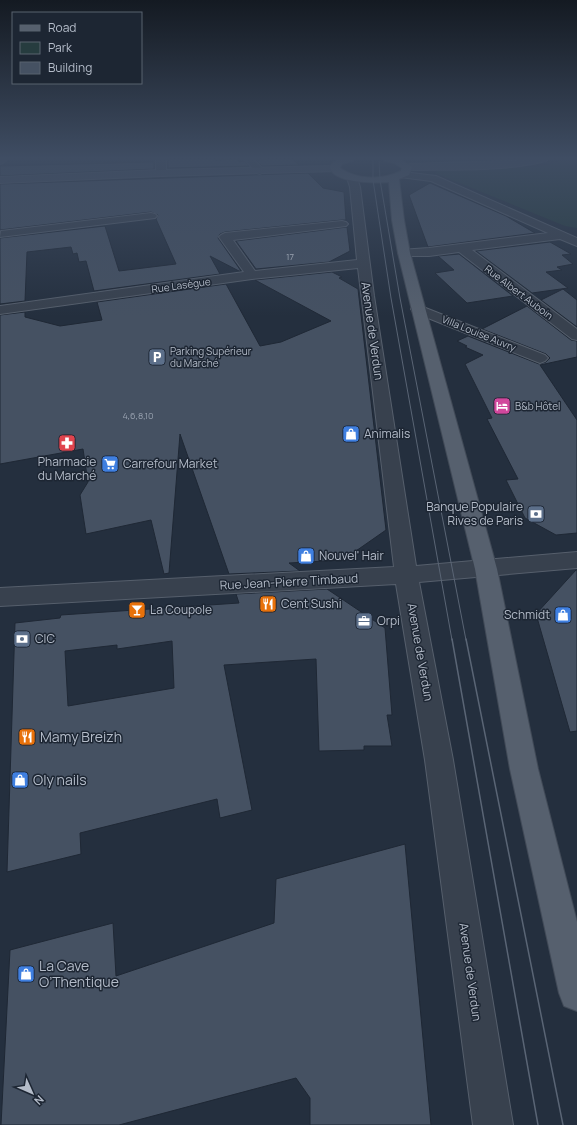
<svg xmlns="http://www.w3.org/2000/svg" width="577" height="1125" font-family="Manrope,sans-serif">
<rect width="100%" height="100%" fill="#242f3e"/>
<path fill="#263c3f" d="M 562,159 L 577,159 L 577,228 L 565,226 L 435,173 L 437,171 L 544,166 L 556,162 Z"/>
<path fill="#455162" stroke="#1f2835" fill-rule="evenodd" d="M 168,159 L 214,159 L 216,160 L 237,159 L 239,162 L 244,161 L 249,166 L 168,168 Z
M 272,159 L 292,159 L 299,165 L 262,166 L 256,160 Z
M 154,162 L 154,169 L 0,176 L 0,166 Z
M 308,173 L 323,188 L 344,192 L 346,220 L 342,220 L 225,232 L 220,234 L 218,238 L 241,271 L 239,271 L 210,256 L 220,274 L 94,291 L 86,261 L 79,262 L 77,253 L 73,254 L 71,247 L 27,252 L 25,301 L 0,304 L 0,238 L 105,226 L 119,271 L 176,264 L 156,219 L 158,215 L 151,212 L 0,230 L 0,184 Z
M 430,183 L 506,216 L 535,233 L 428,247 L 409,195 Z
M 347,227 L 350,251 L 329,262 L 256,269 L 236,241 Z
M 550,242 L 571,254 L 562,255 L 573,264 L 557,267 L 562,270 L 546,272 L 568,288 L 532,293 L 476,251 Z
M 459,254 L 513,296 L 467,303 L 435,273 L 454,270 L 438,256 Z
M 332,272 L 342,277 L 339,278 L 358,289 L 386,530 L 343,560 L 289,563 L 300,571 L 229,574 L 180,434 L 169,573 L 164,574 L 151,520 L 86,534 L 80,495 L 88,482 L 83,449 L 0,464 L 0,315 L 25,312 L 25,317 L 60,326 L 102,320 L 97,302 L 226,284 L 260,346 L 281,342 L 331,321 L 255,280 Z
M 563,289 L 577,300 L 577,327 L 541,300 Z
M 527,306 L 571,340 L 577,341 L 577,357 L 540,365 L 577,420 L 577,533 L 556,535 L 525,518 L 506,480 L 518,479 L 487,419 L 492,418 L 465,364 L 483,355 L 465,347 L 467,346 L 457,341 L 468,336 L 539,364 L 546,362 L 550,358 L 546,354 L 482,329 Z
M 576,570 L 577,570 L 577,731 L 570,732 L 536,614 Z
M 327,589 L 385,628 L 392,715 L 387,715 L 392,746 L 364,746 L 364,750 L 319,751 L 316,659 L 224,665 L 252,810 L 220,818 L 217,799 L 80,833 L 81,854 L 7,872 L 15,623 L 60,618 L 61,615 L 239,603 L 236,594 ZM 172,641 L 174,688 L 68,706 L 65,651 L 117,645 L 117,649 Z
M 405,844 L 431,1125 L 310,1125 L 310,1098 L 296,1078 L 119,1125 L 1,1125 L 10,950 L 113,923 L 116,976 L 274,923 L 276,879 Z"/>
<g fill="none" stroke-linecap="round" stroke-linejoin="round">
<defs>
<path id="street" d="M 156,159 L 166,159 L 166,173 L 164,175 L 161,176 L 156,173 Z
M 244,159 L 253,159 L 265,171 L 260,174 L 257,173 Z
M 384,159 L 395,159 L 390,162 Z
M 403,172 L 436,176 L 577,238 L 577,246 L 560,239 L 472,250 L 577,329 L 577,340 L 572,339 L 459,252 L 429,256 L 400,256 L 398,253 L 400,250 L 429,248 L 548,233 L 431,181 L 400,177 L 398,175 L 400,173 Z
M 352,175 L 357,178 L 360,187 L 374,296 L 416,566 L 577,552 L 577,568 L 419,582 L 453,760 L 513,1125 L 473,1125 L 425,760 L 396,584 L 0,606 L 0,588 L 394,567 L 358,268 L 252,279 L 0,314 L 0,306 L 244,272 L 219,237 L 221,235 L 225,233 L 342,221 L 346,222 L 348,224 L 346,226 L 233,240 L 255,271 L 357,260 L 350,187 L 347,178 Z
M 151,213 L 155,214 L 157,216 L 155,218 L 0,237 L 1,231 Z
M 418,305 L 545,355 L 548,358 L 545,361 L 540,363 L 535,361 L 413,312 L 411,309 L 413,306 Z"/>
<path id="secondary" d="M 0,159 L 7,159 L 3,163 L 0,164 Z
M 532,159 L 548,159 L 546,161 C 503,172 451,169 407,170 L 402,167 L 407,164 L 508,161 Z
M 335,166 L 340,169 L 338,171 L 161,176 L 0,183 L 0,177 L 161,170 Z"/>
<path id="primary" d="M 341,159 L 354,159 L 353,161 L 342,164 L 340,168 C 357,180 383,180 401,171 L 402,168 L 394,163 L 384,161 L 383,159 L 400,159 L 412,167 L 409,175 L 399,179 L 404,220 L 410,253 L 497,569 L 538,769 L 577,922 L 577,1011 L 564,1006 L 559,993 L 510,769 L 475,569 L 398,253 L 392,220 L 389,182 C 377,183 331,184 330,166 L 336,160 Z"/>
</defs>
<use href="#street" stroke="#565f6c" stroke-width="2"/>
<use href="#secondary" stroke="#565f6c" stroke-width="2"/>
<use href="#primary" stroke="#414a57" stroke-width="2"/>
<use href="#street" fill="#38414e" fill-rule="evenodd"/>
<use href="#secondary" fill="#465061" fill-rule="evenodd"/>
<use href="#primary" fill="#56606e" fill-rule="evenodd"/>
<path stroke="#5a6575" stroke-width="1" d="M 373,159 L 373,180 L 391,298 L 452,640
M 379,159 L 380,180 L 400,298 L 466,640"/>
<path stroke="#5a6575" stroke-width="1.5" d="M 452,639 L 538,1125
M 466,639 L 563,1125"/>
</g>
<linearGradient id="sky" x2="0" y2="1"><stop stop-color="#141a22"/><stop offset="0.5" stop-color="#3f4d63"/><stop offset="1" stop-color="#3f4d63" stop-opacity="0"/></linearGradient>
<rect width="577" height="316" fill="url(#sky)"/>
<defs>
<symbol id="parking-square" viewBox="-11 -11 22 22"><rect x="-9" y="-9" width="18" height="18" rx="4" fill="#5c6f8a" stroke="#1d2633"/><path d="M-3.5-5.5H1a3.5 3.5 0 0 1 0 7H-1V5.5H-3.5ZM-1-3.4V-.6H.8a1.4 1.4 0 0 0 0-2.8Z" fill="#fff"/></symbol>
<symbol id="hotel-square" viewBox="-11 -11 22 22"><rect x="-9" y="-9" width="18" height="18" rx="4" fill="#d1479c" stroke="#1d2633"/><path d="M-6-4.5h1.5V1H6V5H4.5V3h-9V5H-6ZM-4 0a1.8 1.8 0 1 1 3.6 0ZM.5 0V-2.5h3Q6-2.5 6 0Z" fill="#fff"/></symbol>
<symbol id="shop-square" viewBox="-11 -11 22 22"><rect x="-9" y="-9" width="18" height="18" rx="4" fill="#3f7fe0" stroke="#1d2633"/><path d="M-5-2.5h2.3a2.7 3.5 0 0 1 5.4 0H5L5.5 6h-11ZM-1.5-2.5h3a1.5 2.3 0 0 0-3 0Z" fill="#fff"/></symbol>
<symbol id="pharmacy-square" viewBox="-11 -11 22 22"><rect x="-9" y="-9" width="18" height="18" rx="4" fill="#e0444e" stroke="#1d2633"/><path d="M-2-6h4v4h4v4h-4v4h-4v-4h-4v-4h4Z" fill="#fff"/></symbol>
<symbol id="supermarket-square" viewBox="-11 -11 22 22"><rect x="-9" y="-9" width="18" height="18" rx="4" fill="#3f7fe0" stroke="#1d2633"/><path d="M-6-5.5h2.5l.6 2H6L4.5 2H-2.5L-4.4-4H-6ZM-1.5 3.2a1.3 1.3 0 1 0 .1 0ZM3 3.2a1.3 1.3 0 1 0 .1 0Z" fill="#fff"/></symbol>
<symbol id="bank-square" viewBox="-11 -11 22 22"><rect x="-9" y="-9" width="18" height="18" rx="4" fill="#5c6f8a" stroke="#1d2633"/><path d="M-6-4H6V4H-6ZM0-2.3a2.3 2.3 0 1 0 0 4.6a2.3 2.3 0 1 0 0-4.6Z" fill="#fff"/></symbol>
<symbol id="restaurant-square" viewBox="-11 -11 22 22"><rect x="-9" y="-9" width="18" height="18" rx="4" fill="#e8710a" stroke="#1d2633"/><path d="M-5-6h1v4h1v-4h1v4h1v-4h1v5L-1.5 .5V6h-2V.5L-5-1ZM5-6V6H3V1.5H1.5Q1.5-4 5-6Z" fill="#fff"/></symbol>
<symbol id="bar-square" viewBox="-11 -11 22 22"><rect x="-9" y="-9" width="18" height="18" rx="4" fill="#e8710a" stroke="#1d2633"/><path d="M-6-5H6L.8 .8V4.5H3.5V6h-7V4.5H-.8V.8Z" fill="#fff"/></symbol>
<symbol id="office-square" viewBox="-11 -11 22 22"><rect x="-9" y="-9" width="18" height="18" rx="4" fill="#5c6f8a" stroke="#1d2633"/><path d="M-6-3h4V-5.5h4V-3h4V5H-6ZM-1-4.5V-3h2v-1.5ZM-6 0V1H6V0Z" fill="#fff"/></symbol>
</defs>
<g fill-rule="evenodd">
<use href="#parking-square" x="147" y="347" width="20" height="20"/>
<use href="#hotel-square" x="492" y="396" width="20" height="20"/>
<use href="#shop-square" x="341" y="424" width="20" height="20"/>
<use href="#pharmacy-square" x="57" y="433" width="20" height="20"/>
<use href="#supermarket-square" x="100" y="454" width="20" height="20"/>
<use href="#bank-square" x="526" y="504" width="20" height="20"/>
<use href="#shop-square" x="296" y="546" width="20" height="20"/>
<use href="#restaurant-square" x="258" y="594" width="20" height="20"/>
<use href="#bar-square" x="127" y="600" width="20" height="20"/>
<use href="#shop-square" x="553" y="605" width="20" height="20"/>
<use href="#office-square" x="354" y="611" width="20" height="20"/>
<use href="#bank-square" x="12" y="629" width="20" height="20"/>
<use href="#restaurant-square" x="17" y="727" width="20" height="20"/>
<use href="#shop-square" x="10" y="770" width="20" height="20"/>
<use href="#shop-square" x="16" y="964" width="20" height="20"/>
</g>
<g text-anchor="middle" stroke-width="3" stroke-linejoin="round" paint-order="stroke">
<g font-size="9" fill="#98a1af">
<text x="290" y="260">17</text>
<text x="138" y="419">4,6,8,10</text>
</g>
<g font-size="10" fill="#b4bcc9" stroke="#1d2633">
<text transform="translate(181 285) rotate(-8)" y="4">Rue Lasègue</text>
<text transform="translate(519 292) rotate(37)" y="4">Rue Albert Auboin</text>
<text transform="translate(479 333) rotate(22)" y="4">Villa Louise Auvry</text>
</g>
<g font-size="10" fill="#b4bcc9" stroke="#1d2633" text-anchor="start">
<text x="170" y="355">Parking Supérieur<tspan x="170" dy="12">du Marché</tspan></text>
<text x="515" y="410">B&amp;b Hôtel</text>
</g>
<g font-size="12" fill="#b4bcc9" stroke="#1d2633">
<text transform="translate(372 331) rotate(82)" y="4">Avenue de Verdun</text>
<text transform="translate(289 582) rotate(-3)" y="4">Rue Jean-Pierre Timbaud</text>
<text transform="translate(420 652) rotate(80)" y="4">Avenue de Verdun</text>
<text transform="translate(470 972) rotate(82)" y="4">Avenue de Verdun</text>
</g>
<g font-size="12" fill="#b4bcc9" stroke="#1d2633" text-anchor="start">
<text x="364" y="438">Animalis</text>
<text x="67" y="466" text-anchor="middle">Pharmacie<tspan x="67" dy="14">du Marché</tspan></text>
<text x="123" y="468">Carrefour Market</text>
<text x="523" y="511" text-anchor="end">Banque Populaire<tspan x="523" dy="14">Rives de Paris</tspan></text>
<text x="319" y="560">Nouvel' Hair</text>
<text x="281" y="608">Cent Sushi</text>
<text x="150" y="614">La Coupole</text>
<text x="550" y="619" text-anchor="end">Schmidt</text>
<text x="377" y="625">Orpi</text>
<text x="35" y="643">CIC</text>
</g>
<g font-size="14" fill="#b4bcc9" stroke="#1d2633" text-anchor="start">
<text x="40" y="742">Mamy Breizh</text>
<text x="33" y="785">Oly nails</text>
<text x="39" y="971">La Cave<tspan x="39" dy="16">O’Thentique</tspan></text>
</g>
</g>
<rect x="12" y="12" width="130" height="72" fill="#1d2633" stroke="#59626f"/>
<rect x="20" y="25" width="20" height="6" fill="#56606e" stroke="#59626f"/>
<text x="48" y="32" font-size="12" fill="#b4bcc9">Road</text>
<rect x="20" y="42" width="20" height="12" fill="#263c3f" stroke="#59626f"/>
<text x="48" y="52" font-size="12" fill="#b4bcc9">Park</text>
<rect x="20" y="62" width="20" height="12" fill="#455162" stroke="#59626f"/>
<text x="48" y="72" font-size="12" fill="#b4bcc9">Building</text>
<g transform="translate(32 1093) rotate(135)" stroke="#1d2633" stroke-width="3" paint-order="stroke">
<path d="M0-3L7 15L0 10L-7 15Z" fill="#b4bcc9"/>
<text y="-6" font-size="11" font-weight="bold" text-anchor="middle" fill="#b4bcc9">N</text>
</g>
</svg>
